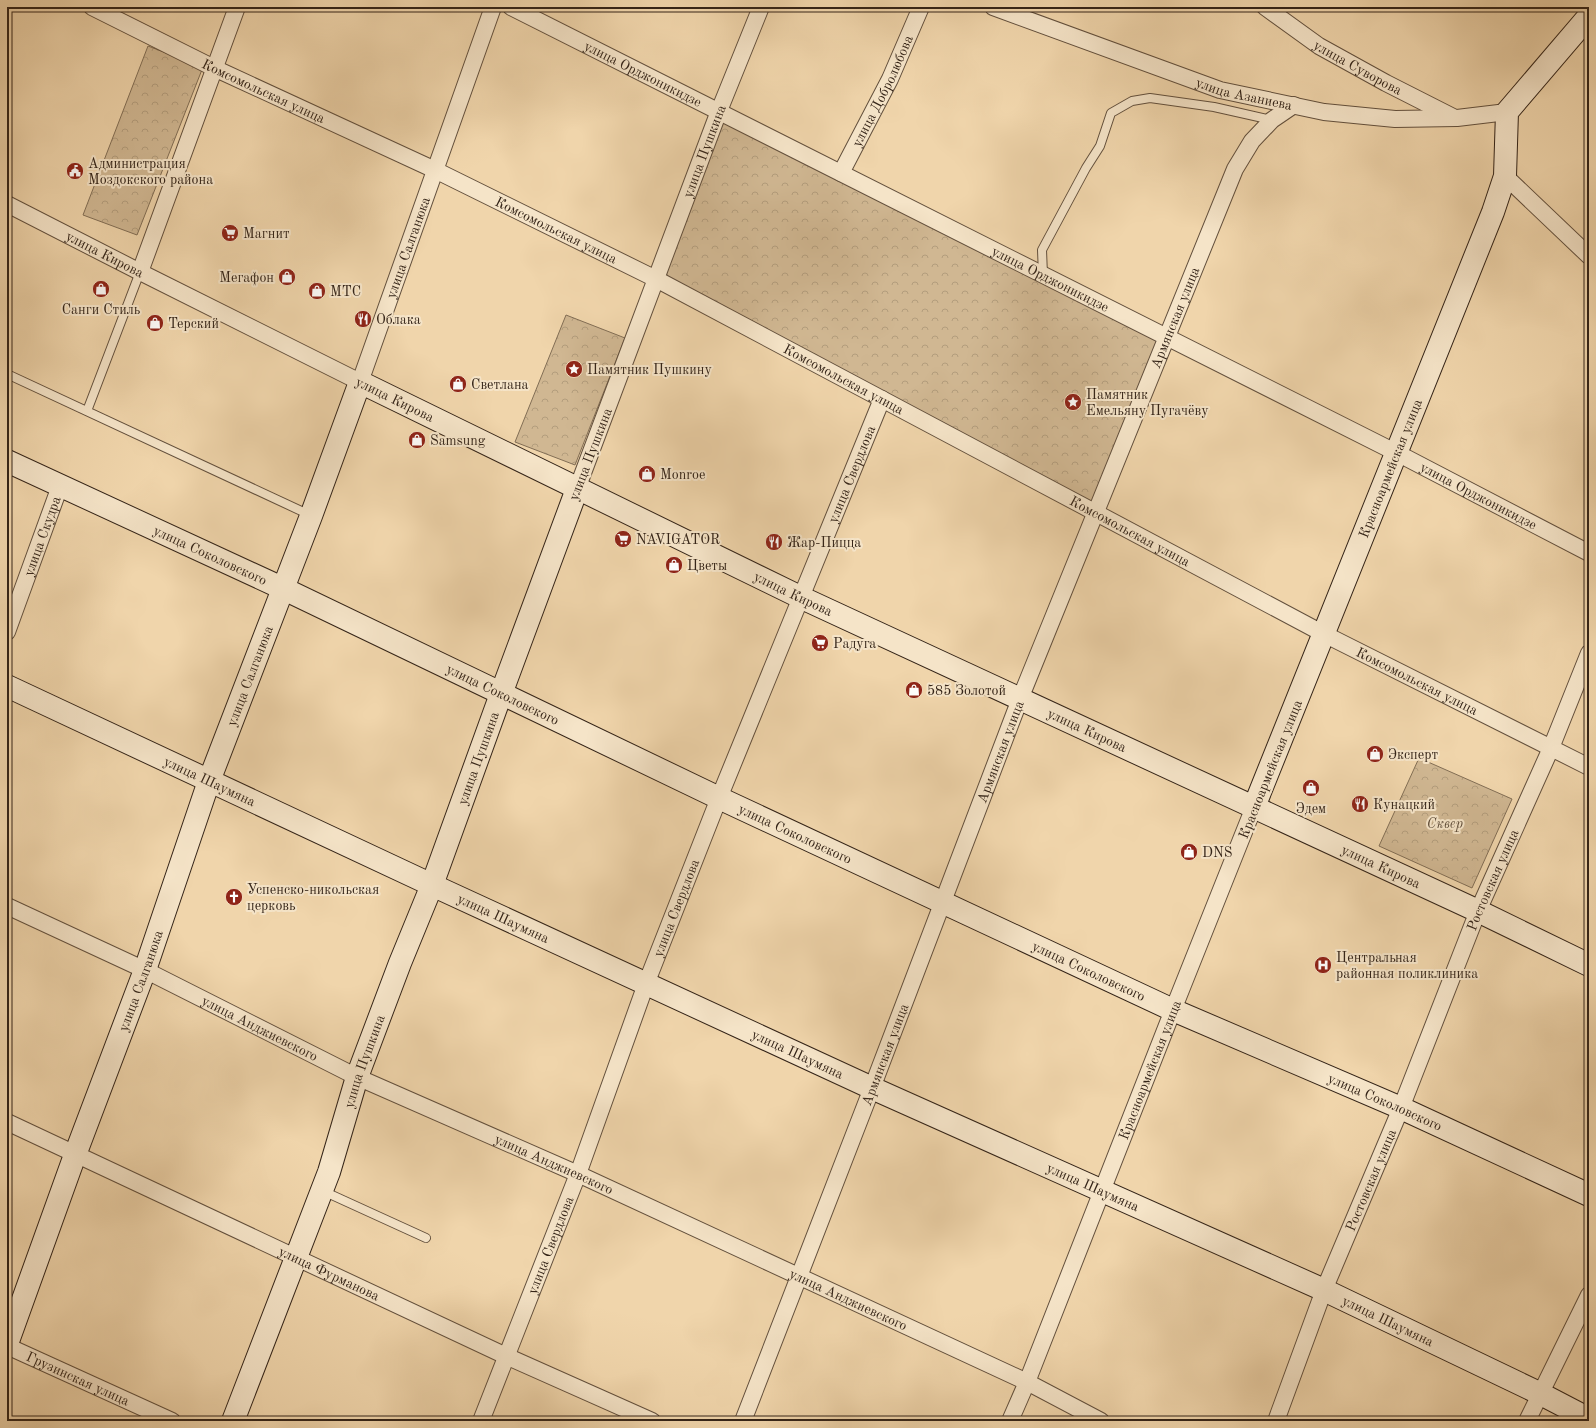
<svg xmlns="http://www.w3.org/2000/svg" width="1596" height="1428" font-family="'Old Standard TT',serif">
<defs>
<pattern id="park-crowns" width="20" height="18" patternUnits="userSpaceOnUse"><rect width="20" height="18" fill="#d0b792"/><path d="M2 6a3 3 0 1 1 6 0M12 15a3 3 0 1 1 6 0" fill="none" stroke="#b39d7d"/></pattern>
</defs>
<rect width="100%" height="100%" fill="#f0d5ab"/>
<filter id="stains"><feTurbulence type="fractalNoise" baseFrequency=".005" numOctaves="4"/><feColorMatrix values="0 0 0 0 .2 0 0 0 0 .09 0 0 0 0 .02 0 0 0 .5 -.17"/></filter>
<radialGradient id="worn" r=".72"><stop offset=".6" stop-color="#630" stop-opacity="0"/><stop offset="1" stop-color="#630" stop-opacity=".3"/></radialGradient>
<path fill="url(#park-crowns)" stroke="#826e55" d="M 148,46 L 203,67 L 137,235 L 83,215 Z
M 719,111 L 1167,337 L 1096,513 L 656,279 Z
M 566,315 L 625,338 L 575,465 L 515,442 Z
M 1419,758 L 1512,799 L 1472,888 L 1379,846 Z"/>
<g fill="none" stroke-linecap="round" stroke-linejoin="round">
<defs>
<path id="lane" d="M 1043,275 L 1042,250 L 1086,168 L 1100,146 L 1111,113 L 1132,101 L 1150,98 L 1214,107 L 1272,120
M 7,374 L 310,515
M 87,411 L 140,272
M 323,1191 L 426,1238"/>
<g id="street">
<path id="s1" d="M 92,7 L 214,68 L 435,170 L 656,279 L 1324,634 L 1589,767"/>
<path id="s2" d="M 511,7 L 1397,453 L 1589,553"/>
<path id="s3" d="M 993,7 L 1220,90 L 1324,112 L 1395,119 L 1457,118 L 1507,112"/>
<path id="s4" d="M 1265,7 L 1319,46 L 1386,83 L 1453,117"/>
<path id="s5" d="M 841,173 L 890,79 L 921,7"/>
<path d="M 1505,176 L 1589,256"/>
<path id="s6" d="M 7,204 L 140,272 L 360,382 L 493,7"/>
<path d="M 140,272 L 237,7"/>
<path id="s7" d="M 577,489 L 719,111 L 761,7"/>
<path id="s8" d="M 7,632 L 60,486"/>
<path id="s9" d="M 7,906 L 145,970 L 357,1077 L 578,1174 L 1027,1382 L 1101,1421"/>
<path id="s10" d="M 7,1122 L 506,1356 L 652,1421"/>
<path id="s11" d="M 7,1346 L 172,1421"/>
<path id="s12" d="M 481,1421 L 578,1174 L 646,984 L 719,798 L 882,399"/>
<path id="s13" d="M 743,1421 L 872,1088 L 1020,699 L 1235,169 L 1252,141 L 1272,120 L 1294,105"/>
<path id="s14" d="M 1010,1421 L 1027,1382 L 1173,1010 L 1254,807"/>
<path id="s15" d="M 1276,1421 L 1324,1290 L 1401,1108 L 1478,911 L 1551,748 L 1589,653"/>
<path d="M 1527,1421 L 1589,1295"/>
</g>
<g id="secondary">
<path id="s16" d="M 7,461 L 282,588 L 719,798 L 1173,1010 L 1401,1108 L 1589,1195"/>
<path id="s17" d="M 7,686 L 432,885 L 872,1088 L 1324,1290 L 1541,1394 L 1589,1419"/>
<path id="s18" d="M 1254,807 L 1493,212 L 1505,176 L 1507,112 L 1589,16"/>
<path id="s19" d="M 7,1344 L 75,1155 L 145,970 L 209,781 L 311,516 L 360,382 L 800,597 L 1478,911 L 1589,965"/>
<path id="s20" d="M 233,1421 L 329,1172 L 357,1077 L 400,963 L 432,885 L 501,694 L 577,489"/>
</g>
</defs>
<use href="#lane" stroke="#63503d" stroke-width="10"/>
<use href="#street" stroke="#63503d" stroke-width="18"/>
<use href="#secondary" stroke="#342418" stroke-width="24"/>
<use href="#lane" stroke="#f5e4c8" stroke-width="8"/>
<use href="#street" stroke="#f5e4c8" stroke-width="16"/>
<use href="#secondary" stroke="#f5e4c8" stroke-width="22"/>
</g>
<defs>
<symbol id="civic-disc" viewBox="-11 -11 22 22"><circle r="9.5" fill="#8f2418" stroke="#f5e4c8"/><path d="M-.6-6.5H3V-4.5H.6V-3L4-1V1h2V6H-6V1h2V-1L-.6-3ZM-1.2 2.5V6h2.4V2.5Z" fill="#fff"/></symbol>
<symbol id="supermarket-disc" viewBox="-11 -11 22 22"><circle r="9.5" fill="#8f2418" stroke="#f5e4c8"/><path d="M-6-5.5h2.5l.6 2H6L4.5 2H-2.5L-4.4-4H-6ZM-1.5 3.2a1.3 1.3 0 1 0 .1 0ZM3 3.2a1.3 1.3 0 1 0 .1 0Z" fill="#fff"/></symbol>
<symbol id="shop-disc" viewBox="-11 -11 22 22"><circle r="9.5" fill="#8f2418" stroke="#f5e4c8"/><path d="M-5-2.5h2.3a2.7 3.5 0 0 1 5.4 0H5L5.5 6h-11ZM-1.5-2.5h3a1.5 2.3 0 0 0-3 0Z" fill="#fff"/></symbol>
<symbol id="restaurant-disc" viewBox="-11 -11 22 22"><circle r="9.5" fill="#8f2418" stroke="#f5e4c8"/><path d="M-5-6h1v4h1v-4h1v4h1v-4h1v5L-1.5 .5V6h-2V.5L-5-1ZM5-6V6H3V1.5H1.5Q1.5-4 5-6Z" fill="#fff"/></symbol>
<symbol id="sight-disc" viewBox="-11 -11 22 22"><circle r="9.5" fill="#8f2418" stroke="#f5e4c8"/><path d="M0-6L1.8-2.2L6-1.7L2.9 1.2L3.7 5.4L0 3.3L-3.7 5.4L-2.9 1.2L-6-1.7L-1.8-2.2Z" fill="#fff"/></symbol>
<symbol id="church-disc" viewBox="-11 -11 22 22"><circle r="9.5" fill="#8f2418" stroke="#f5e4c8"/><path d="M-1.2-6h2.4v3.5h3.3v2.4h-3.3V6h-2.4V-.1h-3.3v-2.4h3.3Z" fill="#fff"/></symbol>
<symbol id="hospital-disc" viewBox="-11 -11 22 22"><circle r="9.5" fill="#8f2418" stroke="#f5e4c8"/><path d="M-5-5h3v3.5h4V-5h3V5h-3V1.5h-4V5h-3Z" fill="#fff"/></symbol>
</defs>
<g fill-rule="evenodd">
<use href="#civic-disc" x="65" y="161" width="20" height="20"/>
<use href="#supermarket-disc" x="220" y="223" width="20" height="20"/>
<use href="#shop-disc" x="277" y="267" width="20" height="20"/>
<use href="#shop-disc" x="91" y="279" width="20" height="20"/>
<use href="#shop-disc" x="307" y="281" width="20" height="20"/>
<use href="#restaurant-disc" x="353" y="309" width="20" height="20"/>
<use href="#shop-disc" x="145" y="313" width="20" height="20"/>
<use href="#sight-disc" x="564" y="359" width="20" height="20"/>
<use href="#shop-disc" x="448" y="374" width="20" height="20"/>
<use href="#sight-disc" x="1063" y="392" width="20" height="20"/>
<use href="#shop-disc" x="407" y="430" width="20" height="20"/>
<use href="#shop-disc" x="637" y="464" width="20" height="20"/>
<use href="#supermarket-disc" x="613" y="529" width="20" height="20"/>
<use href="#restaurant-disc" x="764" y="532" width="20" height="20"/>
<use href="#shop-disc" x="664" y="555" width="20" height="20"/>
<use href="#supermarket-disc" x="810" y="633" width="20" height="20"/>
<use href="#shop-disc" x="904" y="680" width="20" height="20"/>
<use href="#shop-disc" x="1365" y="744" width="20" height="20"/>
<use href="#shop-disc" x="1301" y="778" width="20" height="20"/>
<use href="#restaurant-disc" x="1350" y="794" width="20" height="20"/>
<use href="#shop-disc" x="1179" y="842" width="20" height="20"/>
<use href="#church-disc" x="224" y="887" width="20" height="20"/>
<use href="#hospital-disc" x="1313" y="955" width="20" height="20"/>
</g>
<g text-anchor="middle" stroke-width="4" stroke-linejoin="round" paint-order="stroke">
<g font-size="14" fill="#342418" stroke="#f5e4c8">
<text dy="5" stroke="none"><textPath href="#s4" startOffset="111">улица Суворова</textPath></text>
<text dy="5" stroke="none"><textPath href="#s2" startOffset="148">улица Орджоникидзе</textPath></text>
<text dy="5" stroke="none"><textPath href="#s5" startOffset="92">улица Добролюбова</textPath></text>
<text dy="5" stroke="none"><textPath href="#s1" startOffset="191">Комсомольская улица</textPath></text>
<text dy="5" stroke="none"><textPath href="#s3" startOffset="266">улица Азаниева</textPath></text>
<text dy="5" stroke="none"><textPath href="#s7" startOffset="361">улица Пушкина</textPath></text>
<text dy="5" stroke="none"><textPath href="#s1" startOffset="515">Комсомольская улица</textPath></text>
<text dy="5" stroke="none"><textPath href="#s6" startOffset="538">улица Салганюка</textPath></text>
<text dy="5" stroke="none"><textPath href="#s6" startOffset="110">улица Кирова</textPath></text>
<text dy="5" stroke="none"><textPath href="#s2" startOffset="604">улица Орджоникидзе</textPath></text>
<text dy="5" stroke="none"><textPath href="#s13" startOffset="1185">Армянская улица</textPath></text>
<text dy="5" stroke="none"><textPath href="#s1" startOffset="839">Комсомольская улица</textPath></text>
<text transform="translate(395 399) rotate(26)" y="5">улица Кирова</text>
<text transform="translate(590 454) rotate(-69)" y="5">улица Пушкина</text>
<text dy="5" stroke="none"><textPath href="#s18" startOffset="365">Красноармейская улица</textPath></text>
<text dy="5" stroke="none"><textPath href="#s12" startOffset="1017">улица Свердлова</textPath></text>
<text dy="5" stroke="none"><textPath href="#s2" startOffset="1084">улица Орджоникидзе</textPath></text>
<text dy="5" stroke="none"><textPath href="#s1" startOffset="1163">Комсомольская улица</textPath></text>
<text dy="5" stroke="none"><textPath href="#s8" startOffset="102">улица Скудра</textPath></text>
<text dy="5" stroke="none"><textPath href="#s16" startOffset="224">улица Соколовского</textPath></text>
<text dy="5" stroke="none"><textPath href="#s19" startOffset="1507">улица Кирова</textPath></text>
<text dy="5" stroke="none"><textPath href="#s19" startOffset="711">улица Салганюка</textPath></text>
<text dy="5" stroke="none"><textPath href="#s1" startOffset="1487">Комсомольская улица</textPath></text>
<text dy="5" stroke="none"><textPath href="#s16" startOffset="548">улица Соколовского</textPath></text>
<text dy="5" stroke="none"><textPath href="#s19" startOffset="1831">улица Кирова</textPath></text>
<text dy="5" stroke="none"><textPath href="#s13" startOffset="717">Армянская улица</textPath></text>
<text dy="5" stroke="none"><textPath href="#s20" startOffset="707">улица Пушкина</textPath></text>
<text transform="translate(1270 769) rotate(-68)" y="5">Красноармейская улица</text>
<text dy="5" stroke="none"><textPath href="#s17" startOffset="224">улица Шаумяна</textPath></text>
<text dy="5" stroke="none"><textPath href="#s16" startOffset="872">улица Соколовского</textPath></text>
<text dy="5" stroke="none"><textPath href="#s19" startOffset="2155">улица Кирова</textPath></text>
<text dy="5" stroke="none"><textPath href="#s15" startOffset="583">Ростовская улица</textPath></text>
<text dy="5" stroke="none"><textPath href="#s12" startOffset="549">улица Свердлова</textPath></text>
<text dy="5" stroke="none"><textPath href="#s17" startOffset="548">улица Шаумяна</textPath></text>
<text dy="5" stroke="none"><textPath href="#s16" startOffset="1196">улица Соколовского</textPath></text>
<text dy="5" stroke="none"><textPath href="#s19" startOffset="387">улица Салганюка</textPath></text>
<text dy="5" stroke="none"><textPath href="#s9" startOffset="281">улица Анджиевского</textPath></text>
<text dy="5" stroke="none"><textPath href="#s17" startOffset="872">улица Шаумяна</textPath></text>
<text dy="5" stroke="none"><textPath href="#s13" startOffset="393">Армянская улица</textPath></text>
<text dy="5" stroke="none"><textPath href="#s20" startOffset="383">улица Пушкина</textPath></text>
<text dy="5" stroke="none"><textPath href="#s14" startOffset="378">Красноармейская улица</textPath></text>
<text dy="5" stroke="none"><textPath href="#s16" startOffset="1520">улица Соколовского</textPath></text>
<text dy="5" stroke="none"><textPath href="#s9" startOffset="605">улица Анджиевского</textPath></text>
<text dy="5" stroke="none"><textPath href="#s15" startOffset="259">Ростовская улица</textPath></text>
<text dy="5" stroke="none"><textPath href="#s17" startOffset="1196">улица Шаумяна</textPath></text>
<text dy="5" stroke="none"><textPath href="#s12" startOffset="189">улица Свердлова</textPath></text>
<text dy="5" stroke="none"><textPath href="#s10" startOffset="356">улица Фурманова</textPath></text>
<text dy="5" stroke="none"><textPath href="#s9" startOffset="929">улица Анджиевского</textPath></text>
<text dy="5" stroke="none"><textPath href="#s17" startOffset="1520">улица Шаумяна</textPath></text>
<text dy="5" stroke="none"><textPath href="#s11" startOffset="78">Грузинская улица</textPath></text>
</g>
<g font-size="14" fill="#342418" stroke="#f5e4c8" text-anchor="start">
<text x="88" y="168">Администрация<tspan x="88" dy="16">Моздокского района</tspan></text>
<text x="243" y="238">Магнит</text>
<text x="274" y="282" text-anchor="end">Мегафон</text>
<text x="330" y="296">МТС</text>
<text x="101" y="314" text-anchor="middle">Санги Стиль</text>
<text x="376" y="324">Облака</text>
<text x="168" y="328">Терский</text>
<text x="587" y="374">Памятник Пушкину</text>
<text x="471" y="389">Светлана</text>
<text x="1086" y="399">Памятник<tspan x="1086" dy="16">Емельяну Пугачёву</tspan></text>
<text x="430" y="445">Samsung</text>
<text x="660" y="479">Monroe</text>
<text x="636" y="544">NAVIGATOR</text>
<text x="787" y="547">Жар-Пицца</text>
<text x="687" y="570">Цветы</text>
<text x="833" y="648">Радуга</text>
<text x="927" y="695">585 Золотой</text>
<text x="1388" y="759">Эксперт</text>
<text x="1373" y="809">Кунацкий</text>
<text x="1311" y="813" text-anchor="middle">Эдем</text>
<text x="1202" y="857">DNS</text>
<text x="247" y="894">Успенско-никольская<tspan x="247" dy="16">церковь</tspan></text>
<text x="1336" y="962">Центральная<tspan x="1336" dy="16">районная поликлиника</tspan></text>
</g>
<g font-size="14" font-style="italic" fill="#5b4936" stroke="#f5e4c8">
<text x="1445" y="828">Сквер</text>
</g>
</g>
<rect width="1596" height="1428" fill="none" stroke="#f0d5ab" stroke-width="24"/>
<rect x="8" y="8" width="1580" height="1412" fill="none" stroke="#342418" stroke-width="2"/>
<rect x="12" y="12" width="1572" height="1404" fill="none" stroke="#342418"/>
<rect width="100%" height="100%" filter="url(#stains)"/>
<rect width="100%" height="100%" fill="url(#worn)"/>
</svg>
